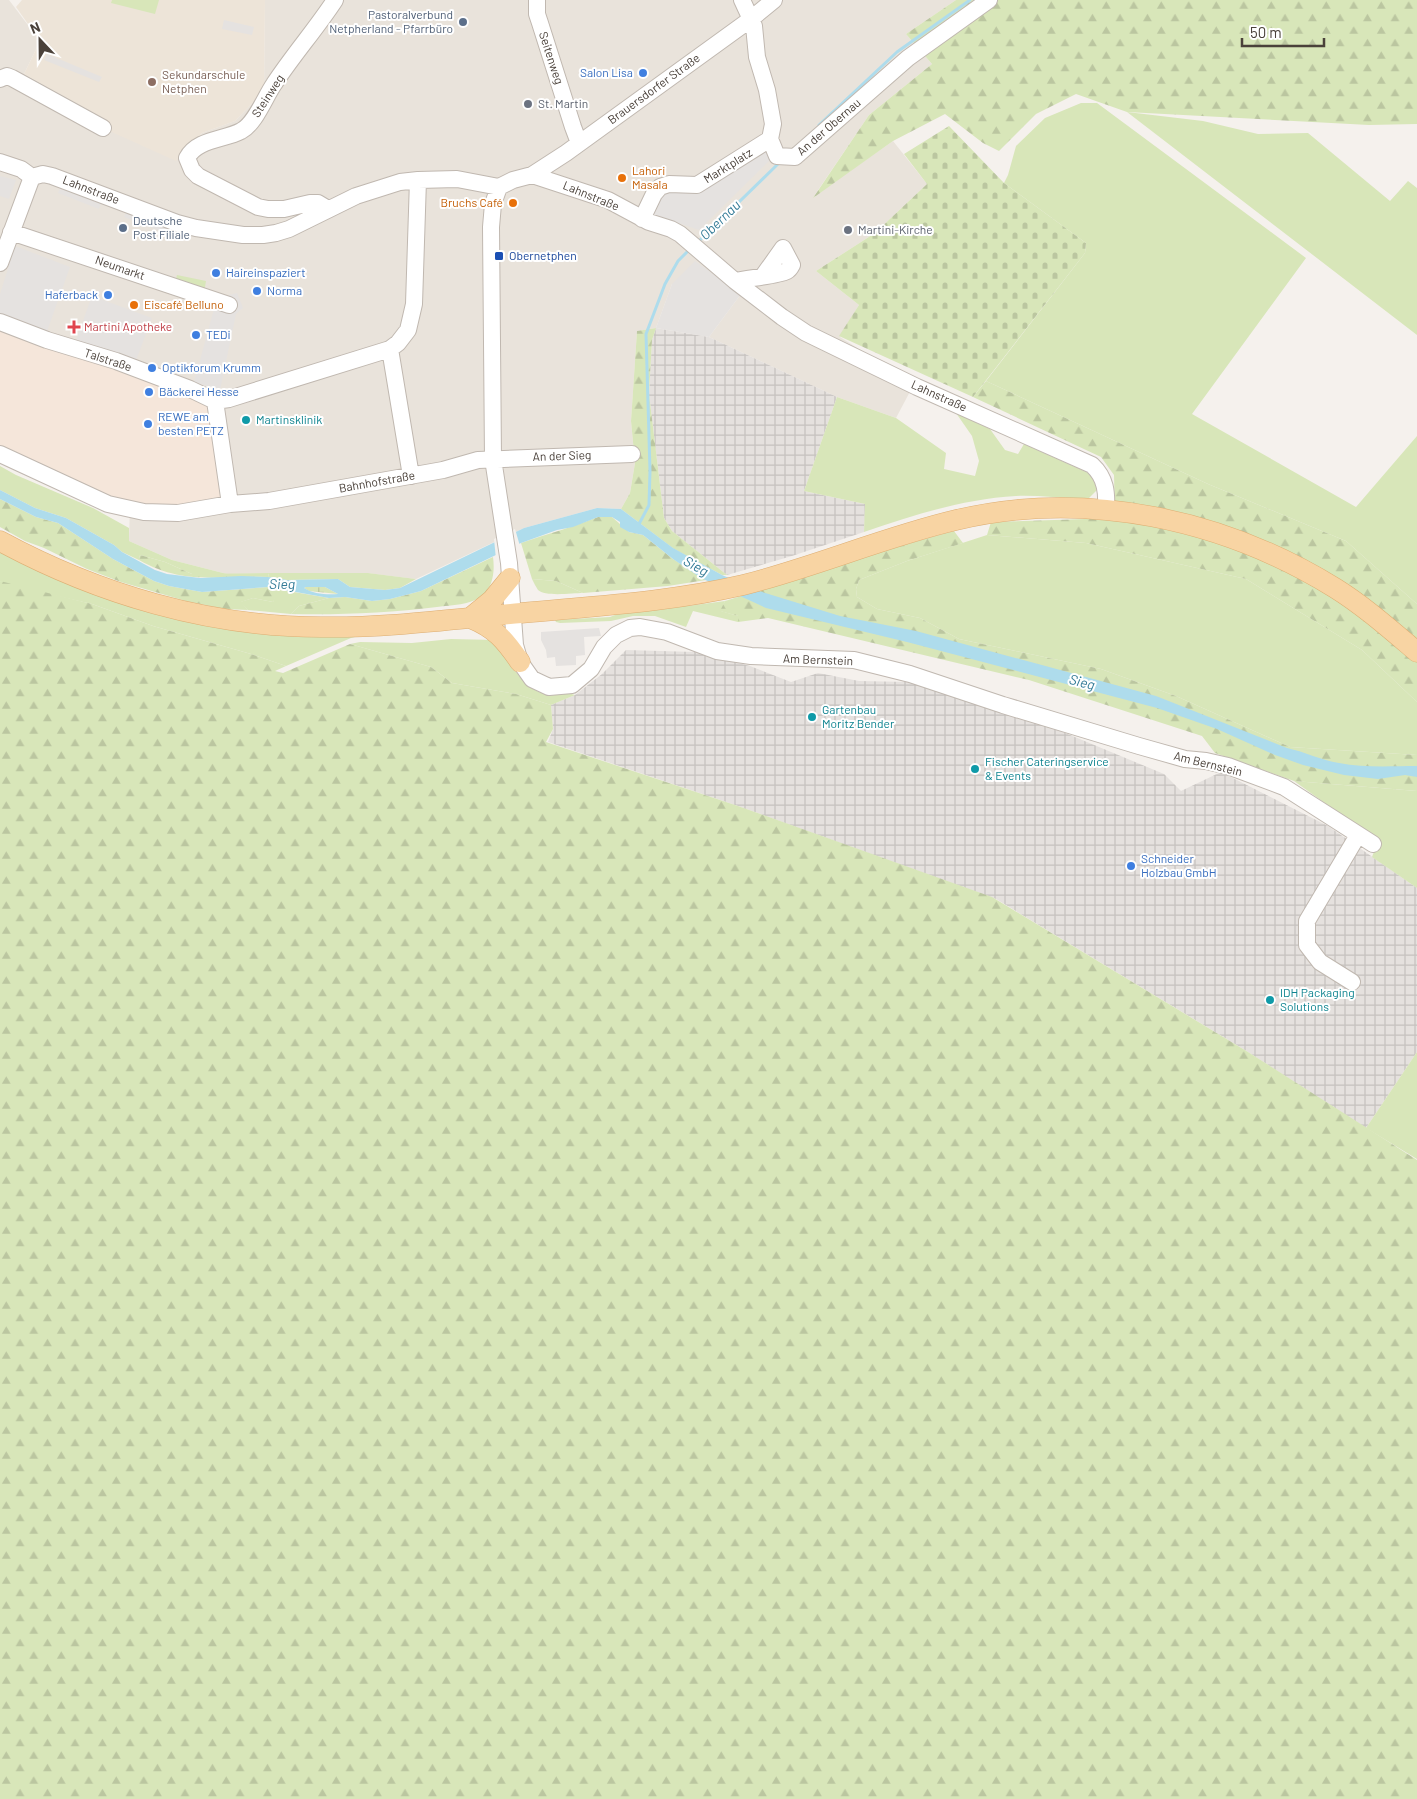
<svg xmlns="http://www.w3.org/2000/svg" width="1417" height="1799" font-family="Barlow,sans-serif">
<defs>
<pattern id="industrial-grid" width="8" height="8" patternUnits="userSpaceOnUse" patternTransform="scale(1.25)"><rect width="8" height="8" fill="#e5e1de"/><path d="M0 4h8M4 0v8" fill="none" stroke="#c6c2bf"/></pattern>
<pattern id="forest-firs" width="22" height="20" patternUnits="userSpaceOnUse" patternTransform="scale(1.25)"><rect width="22" height="20" fill="#d8e6b9"/><path d="M5 1l3.5 6h-7zM16 11l3.5 6h-7z" fill="#bbc6a0"/></pattern>
<pattern id="wetland-marsh" width="20" height="14" patternUnits="userSpaceOnUse" patternTransform="scale(1.25)"><rect width="20" height="14" fill="#d8e6b9"/><path d="M1 5h8M5 5V1M11 12h8M15 12V8" fill="none" stroke="#bbc6a0"/></pattern>
<pattern id="cemetery-stones" width="16" height="16" patternUnits="userSpaceOnUse" patternTransform="scale(1.25)"><rect width="16" height="16" fill="#d8e6b9"/><path d="M2 7V4a2 2 0 0 1 4 0v3zM10 15v-3a2 2 0 0 1 4 0v3z" fill="#bbc6a0"/></pattern>
</defs>
<rect width="100%" height="100%" fill="#f5f1ed"/>
<path fill="#e9e3db" d="M 0,0 L 9,0 L 40,41 L 24,74 L 108,121 L 106,128 L 176,160 L 202,133 L 235,121 L 264,91 L 265,0 L 956,0 L 906,34 L 932,64 L 869,115 L 814,196 L 893,141 L 927,184 L 875,233 L 816,271 L 859,305 L 840,337 L 914,384 L 896,418 L 837,397 L 709,337 L 741,294 L 672,284 L 656,328 L 637,331 L 631,421 L 635,463 L 630,493 L 621,509 L 597,508 L 524,528 L 416,579 L 367,573 L 227,574 L 172,560 L 129,541 L 130,504 L 0,330 Z"/>
<path fill="#f5e6da" d="M 0,330 L 213,403 L 222,497 L 165,507 L 130,504 L 0,449 Z"/>
<path fill="url(#industrial-grid)" d="M 656,328 L 709,337 L 837,397 L 804,491 L 865,504 L 864,532 L 792,556 L 727,575 L 672,531 L 664,518 L 649,394 L 652,340 Z
M 626,650 L 695,652 L 750,666 L 791,682 L 818,673 L 859,681 L 909,682 L 1034,720 L 1164,774 L 1181,791 L 1221,772 L 1328,826 L 1417,888 L 1417,1052 L 1366,1128 L 1248,1052 L 996,899 L 738,806 L 548,742 L 553,729 L 551,705 L 575,695 L 602,674 Z"/>
<path fill="#ede4d8" d="M 22,0 L 265,0 L 264,91 L 235,121 L 202,133 L 176,161 L 105,129 L 108,121 L 24,74 L 40,41 L 16,7 Z"/>
<path fill="#d8e6b9" d="M 112,0 L 159,0 L 155,14 L 111,3 Z
M 1081,103 L 1097,103 L 1306,258 L 1192,414 L 1356,507 L 1417,436 L 1417,604 L 1346,541 L 1208,484 L 986,381 L 1085,253 L 1086,243 L 1004,183 L 1008,175 L 1016,146 L 1045,118 Z
M 1127,112 L 1203,121 L 1258,134 L 1308,133 L 1390,201 L 1408,181 L 1417,188 L 1417,335 Z
M 177,275 L 206,281 L 204,293 L 175,283 Z
M 837,397 L 896,418 L 946,453 L 944,469 L 975,476 L 979,461 L 972,436 L 956,413 L 990,429 L 1005,450 L 1018,454 L 1024,444 L 1093,475 L 1097,490 L 1089,498 C 1064,499 1040,495 1016,496 C 964,499 913,515 864,532 L 865,504 L 804,491 Z
M 0,466 L 16,475 L 93,508 L 129,528 L 129,541 L 172,560 L 227,574 L 192,574 L 165,562 L 140,555 L 139,560 L 122,552 L 114,545 L 66,518 L 35,508 L 0,490 Z
M 987,535 L 1086,543 L 1246,579 L 1362,650 L 1417,702 L 1417,755 L 1290,747 L 1176,696 L 1101,669 L 959,639 L 920,618 L 877,609 L 857,597 L 856,589 L 859,580 L 907,561 Z
M 0,551 L 99,594 L 359,636 L 351,638 L 286,666 L 251,654 L 153,626 L 92,604 L 5,584 L 0,581 Z
M 269,573 L 368,573 L 416,579 L 400,588 L 385,590 L 350,587 L 338,579 L 287,580 L 268,577 Z
M 532,579 L 556,581 L 583,593 C 573,593 545,597 538,590 C 536,587 534,583 532,579 Z
M 274,588 L 282,590 L 329,598 L 299,606 L 291,614 L 248,610 L 240,602 L 253,598 L 273,602 L 277,591 Z
M 725,601 L 721,611 L 738,616 L 738,622 L 693,611 L 686,627 L 655,616 L 633,616 L 611,621 L 560,623 L 556,622 L 555,620 L 610,617 L 620,613 L 686,603 L 688,606 Z
M 451,639 L 495,640 C 509,660 520,686 544,694 C 554,698 566,691 575,695 L 551,705 L 516,694 L 452,683 L 431,667 L 350,644 L 360,642 L 412,643 Z
M 1294,781 L 1417,791 L 1417,888 L 1372,857 L 1378,841 Z
M 1417,1052 L 1417,1159 L 1366,1128 Z"/>
<path fill="url(#forest-firs)" d="M 956,0 L 1417,0 L 1417,124 L 1369,125 L 1127,112 L 1076,94 L 1036,114 L 999,151 L 983,143 L 945,114 L 893,141 L 813,198 L 869,115 L 932,64 L 906,34 Z
M 656,328 L 652,340 L 649,394 L 664,518 L 672,531 L 727,575 L 722,575 L 674,549 L 621,509 L 630,493 L 635,463 L 631,421 L 637,331 Z
M 986,381 L 1208,484 L 1346,541 L 1417,604 L 1417,702 L 1362,650 L 1246,579 L 1086,543 L 987,535 L 991,522 L 1115,518 L 1114,475 L 1101,457 L 973,397 Z
M 0,499 L 36,517 L 58,523 L 113,559 L 154,581 L 169,586 L 202,592 L 268,587 L 277,591 L 277,595 L 273,602 L 253,598 L 241,602 L 248,610 L 225,609 L 186,601 L 121,582 L 87,569 L 44,548 L 25,541 L 0,527 Z
M 598,517 L 612,517 L 629,532 L 643,535 L 673,559 L 706,580 L 668,586 L 583,593 L 556,581 L 532,579 L 521,543 C 547,534 573,527 598,517 Z
M 954,531 L 963,543 L 907,561 L 859,580 L 856,589 L 857,597 L 877,609 L 920,618 L 959,639 L 1101,669 L 1176,696 L 1290,747 L 1417,755 L 1417,791 L 1294,781 L 1215,753 L 1202,736 L 1029,680 L 768,618 L 738,622 L 738,616 L 720,611 L 725,601 C 802,578 877,551 954,531 Z
M 140,555 L 165,562 L 192,574 L 269,573 L 268,577 C 219,575 185,586 139,560 Z
M 493,557 C 495,571 493,587 482,596 C 470,605 452,605 437,607 C 389,613 340,615 291,614 L 299,606 L 329,598 L 345,597 L 372,601 L 390,599 L 421,591 Z
M 0,581 L 92,604 L 153,626 L 251,654 L 286,666 L 275,671 L 283,673 L 350,644 L 431,667 L 452,683 L 516,694 L 551,705 L 553,729 L 546,742 L 738,806 L 992,897 L 1248,1052 L 1417,1160 L 1417,1799 L 0,1799 Z"/>
<path fill="url(#wetland-marsh)" d="M 306,587 L 325,587 L 338,594 L 309,591 L 304,588 Z"/>
<path fill="url(#cemetery-stones)" d="M 949,126 L 1004,183 L 1086,243 L 1085,253 L 973,397 L 839,336 L 859,305 L 816,271 L 875,233 L 927,184 L 904,154 Z"/>
<path fill="#e5e2e0" d="M 224,20 L 254,27 L 252,35 L 222,29 Z
M 47,54 L 102,77 L 99,82 L 44,60 Z
M 760,141 L 770,160 L 699,230 L 640,210 L 651,186 L 696,182 Z
M 0,176 L 16,180 L 9,199 L 0,196 Z
M 61,186 L 102,201 L 99,209 L 58,193 Z
M 127,210 L 179,230 L 177,236 L 174,236 L 124,217 Z
M 15,246 L 70,267 L 46,334 L 0,317 L 0,294 Z
M 695,261 L 741,294 L 709,337 L 656,328 L 672,284 Z
M 237,293 L 243,308 L 236,314 L 220,390 L 194,382 L 217,298 Z
M 92,296 L 152,318 L 135,363 L 76,340 Z
M 599,628 L 601,636 L 584,637 L 585,655 L 576,656 L 576,665 L 556,666 L 555,657 L 547,658 L 546,650 L 541,640 L 541,632 Z"/>
<path fill="#aedcec" fill-rule="evenodd" d="M 0,490 L 35,508 L 66,518 L 114,545 L 122,552 L 155,570 L 167,574 L 200,578 L 241,576 L 268,577 L 287,580 L 338,579 L 350,587 L 385,590 L 400,588 L 524,528 L 597,508 L 621,509 L 673,548 L 722,575 L 759,591 L 840,616 L 916,631 L 1156,696 L 1287,748 C 1305,752 1321,760 1339,763 C 1364,768 1392,766 1417,766 L 1417,777 L 1405,775 L 1378,779 L 1344,775 L 1303,765 L 1275,755 L 1217,729 L 1157,708 L 907,642 L 766,608 L 701,578 L 673,559 L 643,535 L 629,532 L 620,527 L 620,522 L 612,517 L 598,517 L 573,527 L 557,530 L 521,543 L 421,591 L 390,599 L 372,601 L 345,597 L 329,598 L 268,587 L 202,592 L 169,586 L 154,581 L 113,559 L 58,523 L 36,517 L 0,499 ZM 306,587 L 325,587 L 338,594 C 327,595 313,594 304,588 Z"/>
<path fill="#f5f1ed" d="M 515,529 L 520,546 L 496,559 L 494,539 Z"/>
<g fill="none" stroke-linecap="round" stroke-linejoin="round">
<path stroke="#aedcec" stroke-width="3" d="M 819,125 L 897,52 L 970,0
M 698,242 L 780,162
M 638,526 L 649,505 L 650,471 L 646,334 L 665,284 L 678,261 L 690,249"/>
<defs>
<path id="minor" d="M 537,0 L 537,14 L 540,23 L 573,127 L 579,143
M 742,0 L 754,26 L 757,57 L 767,90 L 773,124 L 770,139 L 777,156 L 795,157 L 908,58 L 989,0
M 0,79 L 7,76 L 12,78 L 103,128
M 0,162 L 21,169 L 32,177 L 43,174 L 52,176 L 177,223 L 196,228 L 243,235 L 263,235 L 276,233 L 289,229 L 356,196 L 400,182 L 418,180 L 457,179 L 499,187 L 513,180 L 532,175 L 608,200 L 649,222 L 671,229 L 680,234 L 735,281 L 782,317 L 806,333 L 917,387 L 1092,465 C 1106,478 1107,493 1106,510
M 532,175 L 566,153 L 751,19 L 774,0
M 499,187 L 493,204 L 491,227 L 493,459 L 509,563 L 515,645 L 520,662 L 532,679 L 549,687 L 572,685 L 591,669 L 604,647 L 616,635 L 630,628 L 640,627 L 667,632 L 717,651 L 751,656 L 854,660 L 910,674 L 1003,705 L 1139,746 L 1185,759 L 1206,761 L 1228,766 L 1284,787 L 1373,844
M 328,209 L 318,203 L 310,203 L 284,209 L 268,209 L 258,207 L 198,176 L 192,170 L 187,158 C 197,139 224,140 241,131 C 255,124 265,97 274,84 C 293,55 316,29 335,0
M 642,219 L 654,194 L 660,187 L 669,184 L 697,185 L 770,139
M 11,232 L 229,305
M 0,263 L 32,177
M 735,281 C 747,278 777,276 787,271 C 789,270 791,267 792,265 L 783,248 L 763,276
M 0,322 L 47,340 L 116,361 L 190,389 L 215,401 L 229,399 L 390,349 L 398,343 L 408,330 L 414,304 L 418,180
M 390,349 L 411,476
M 215,401 L 230,504
M 0,454 L 108,504 L 144,512 L 178,513 L 230,504 L 269,501 L 443,470 L 478,460 L 632,454
M 1352,982 L 1320,962 L 1307,945 L 1307,921 L 1358,835"/>
<path id="major" d="M 0,541 C 98,594 209,627 321,627 C 388,628 454,619 521,613 C 595,606 670,602 743,585 C 815,567 884,537 956,520 C 1086,489 1223,519 1335,588 C 1364,606 1391,630 1417,652
M 470,618 C 495,628 505,640 520,662
M 470,618 L 492,600 L 510,578"/>
</defs>
<use href="#minor" stroke="#c0b8b0" stroke-width="18"/>
<use href="#major" stroke="#ddae73" stroke-width="21"/>
<use href="#minor" stroke="#fff" stroke-width="16"/>
<use href="#major" stroke="#f8d4a3" stroke-width="20"/>
</g>
<g fill="#5c6f8a" stroke="#fff" stroke-width="2">
<circle cx="463" cy="22" r="5"/>
<circle cx="123" cy="228" r="5"/>
</g>
<g fill="#3f7fe0" stroke="#fff" stroke-width="2">
<circle cx="643" cy="73" r="5"/>
<circle cx="216" cy="273" r="5"/>
<circle cx="257" cy="291" r="5"/>
<circle cx="108" cy="295" r="5"/>
<circle cx="196" cy="335" r="5"/>
<circle cx="152" cy="368" r="5"/>
<circle cx="149" cy="392" r="5"/>
<circle cx="148" cy="424" r="5"/>
<circle cx="1131" cy="866" r="5"/>
</g>
<circle fill="#8d6e63" stroke="#fff" stroke-width="2" cx="152" cy="82" r="5"/>
<g fill="#6b7280" stroke="#fff" stroke-width="2">
<circle cx="528" cy="104" r="5"/>
<circle cx="848" cy="230" r="5"/>
</g>
<g fill="#e8710a" stroke="#fff" stroke-width="2">
<circle cx="622" cy="178" r="5"/>
<circle cx="513" cy="203" r="5"/>
<circle cx="134" cy="305" r="5"/>
</g>
<rect fill="#1a4fb4" stroke="#fff" stroke-width="2" x="494" y="251" width="10" height="10" rx="2.5"/>
<path fill="#e0444e" stroke="#fff" stroke-width="2" d="M71.5 319.5h5v5h5v5h-5v5h-5v-5h-5v-5h5z"/>
<g fill="#0f9aa8" stroke="#fff" stroke-width="2">
<circle cx="246" cy="420" r="5"/>
<circle cx="812" cy="717" r="5"/>
<circle cx="975" cy="769" r="5"/>
<circle cx="1270" cy="1000" r="5"/>
</g>
<g text-anchor="middle" stroke-width="4" stroke-linejoin="round" paint-order="stroke">
<g font-size="12" fill="#4e5e75" stroke="#fff" text-anchor="end">
<text x="453" y="19">Pastoralverbund<tspan x="453" dy="14">Netpherland - Pfarrbüro</tspan></text>
<text x="133" y="225" text-anchor="start">Deutsche<tspan x="133" dy="14">Post Filiale</tspan></text>
</g>
<g font-size="12" fill="#4a413a" stroke="#fff">
<text transform="translate(551 58) rotate(72)" y="4">Seitenweg</text>
<text transform="translate(654 89) rotate(-36)" y="4">Brauersdorfer Straße</text>
<text transform="translate(268 96) rotate(-57)" y="4">Steinweg</text>
<text transform="translate(829 127) rotate(-41)" y="4">An der Obernau</text>
<text transform="translate(728 166) rotate(-32)" y="4">Marktplatz</text>
<text transform="translate(91 190) rotate(21)" y="4">Lahnstraße</text>
<text transform="translate(591 196) rotate(22)" y="4">Lahnstraße</text>
<text transform="translate(120 268) rotate(19)" y="4">Neumarkt</text>
<text transform="translate(108 360) rotate(18)" y="4">Talstraße</text>
<text transform="translate(939 396) rotate(24)" y="4">Lahnstraße</text>
<text transform="translate(562 456) rotate(-2)" y="4">An der Sieg</text>
<text transform="translate(377 482) rotate(-10)" y="4">Bahnhofstraße</text>
<text transform="translate(818 660) rotate(2)" y="4">Am Bernstein</text>
<text transform="translate(1208 764) rotate(14)" y="4">Am Bernstein</text>
</g>
<g font-size="12" fill="#366cbe" stroke="#fff" text-anchor="start">
<text x="633" y="77" text-anchor="end">Salon Lisa</text>
<text x="226" y="277">Haireinspaziert</text>
<text x="267" y="295">Norma</text>
<text x="98" y="299" text-anchor="end">Haferback</text>
<text x="206" y="339">TEDi</text>
<text x="162" y="372">Optikforum Krumm</text>
<text x="159" y="396">Bäckerei Hesse</text>
<text x="158" y="421">REWE am<tspan x="158" dy="14">besten PETZ</tspan></text>
<text x="1141" y="863">Schneider<tspan x="1141" dy="14">Holzbau GmbH</tspan></text>
</g>
<g font-size="12" fill="#785e54" stroke="#fff" text-anchor="start">
<text x="162" y="79">Sekundarschule<tspan x="162" dy="14">Netphen</tspan></text>
</g>
<g font-size="12" fill="#5b616d" stroke="#fff" text-anchor="start">
<text x="538" y="108">St. Martin</text>
<text x="858" y="234">Martini-Kirche</text>
</g>
<g font-size="12" fill="#c56008" stroke="#fff" text-anchor="start">
<text x="632" y="175">Lahori<tspan x="632" dy="14">Masala</tspan></text>
<text x="503" y="207" text-anchor="end">Bruchs Café</text>
<text x="144" y="309">Eiscafé Belluno</text>
</g>
<g font-size="12" fill="#164399" stroke="#fff" text-anchor="start">
<text x="509" y="260">Obernetphen</text>
</g>
<g font-size="12" fill="#be3a42" stroke="#fff" text-anchor="start">
<text x="84" y="331">Martini Apotheke</text>
</g>
<g font-size="12" fill="#0d838f" stroke="#fff" text-anchor="start">
<text x="256" y="424">Martinsklinik</text>
<text x="822" y="714">Gartenbau<tspan x="822" dy="14">Moritz Bender</tspan></text>
<text x="985" y="766">Fischer Cateringservice<tspan x="985" dy="14">&amp; Events</tspan></text>
<text x="1280" y="997">IDH Packaging<tspan x="1280" dy="14">Solutions</tspan></text>
</g>
<g font-size="14" font-style="italic" fill="#337b97" stroke="#fff">
<text transform="translate(720 220) rotate(-44)" y="5">Obernau</text>
<text transform="translate(696 566) rotate(29)" y="5">Sieg</text>
<text x="282" y="589">Sieg</text>
<text transform="translate(1082 682) rotate(15)" y="5">Sieg</text>
</g>
</g>
<g transform="translate(40 40) rotate(338)" stroke="#ffffff" stroke-width="4" paint-order="stroke">
<path d="M0-4L9 19L0 12L-9 19Z" fill="#4a413a"/>
<text y="-8" font-size="14" font-weight="bold" text-anchor="middle" fill="#4a413a">N</text>
</g>
<path d="M1242 38v8h82v-8" fill="none" stroke="#4a413a" stroke-width="2.5"/>
<text x="1250" y="38" font-size="15" fill="#4a413a" stroke="#ffffff" stroke-width="4" paint-order="stroke">50 m</text>
</svg>
